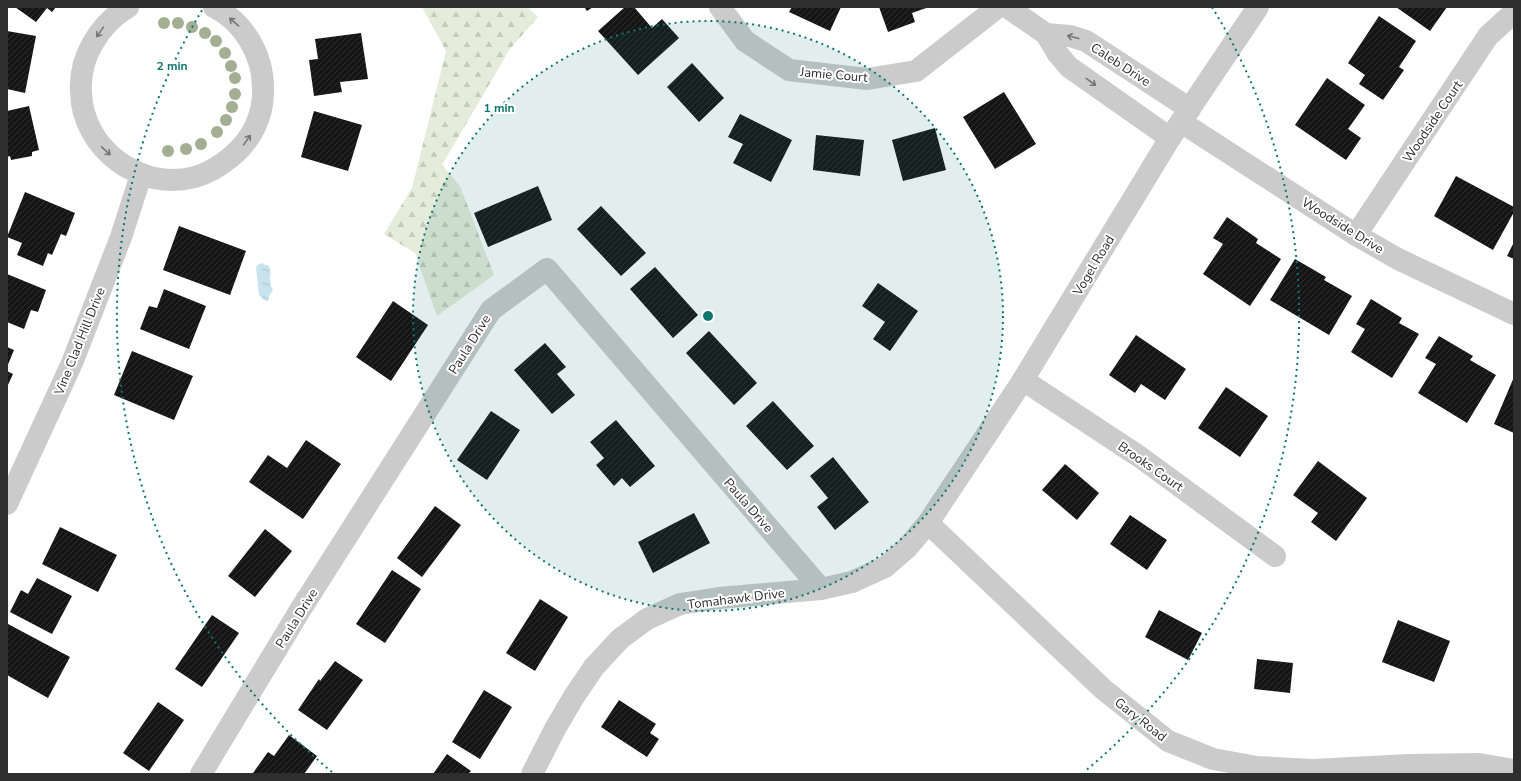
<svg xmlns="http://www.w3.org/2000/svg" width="1521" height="781" font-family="'Nunito Sans',sans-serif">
<defs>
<pattern id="forest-firs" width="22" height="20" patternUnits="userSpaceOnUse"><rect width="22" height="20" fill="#e6ecdb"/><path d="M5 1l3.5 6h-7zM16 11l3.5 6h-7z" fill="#c6cbbc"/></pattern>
<pattern id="water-ripples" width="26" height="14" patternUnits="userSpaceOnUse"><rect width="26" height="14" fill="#c7e3ec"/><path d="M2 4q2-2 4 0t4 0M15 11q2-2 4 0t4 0" fill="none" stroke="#abc3cb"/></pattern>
<pattern id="building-hatch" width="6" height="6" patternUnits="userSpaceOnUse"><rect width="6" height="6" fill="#151515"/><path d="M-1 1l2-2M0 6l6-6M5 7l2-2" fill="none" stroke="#2f2f2f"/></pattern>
</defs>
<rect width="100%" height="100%" fill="#fff"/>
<path fill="url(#forest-firs)" d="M 422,7 L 527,7 L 538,17 L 510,49 L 442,165 L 460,186 L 494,275 L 437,316 L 415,253 L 384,234 L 412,188 L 446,51 Z"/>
<path fill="url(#water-ripples)" d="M 262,263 L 265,265 L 268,265 C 274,274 266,278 273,290 L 270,294 L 268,301 L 264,300 L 259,295 L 256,267 L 259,264 Z"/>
<path fill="url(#building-hatch)" d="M 15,7 L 56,7 L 52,12 L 47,8 L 36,22 Z
M 584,7 L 593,7 L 587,11 Z
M 625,7 L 634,7 L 652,28 L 662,19 L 679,38 L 638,75 L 598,31 Z
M 792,7 L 841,7 L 830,31 L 789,12 Z
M 879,7 L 929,7 L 912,13 L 915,22 L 888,32 Z
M 1396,7 L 1447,7 L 1430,31 Z
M 1379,16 L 1416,41 L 1399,67 L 1404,70 L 1383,100 L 1359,84 L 1365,75 L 1348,63 Z
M 7,31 L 36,36 L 25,93 L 7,89 Z
M 361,33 L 368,79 L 340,82 L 342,92 L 314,96 L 309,60 L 318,59 L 315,39 Z
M 692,63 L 724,98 L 699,122 L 667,87 Z
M 1327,78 L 1365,105 L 1348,129 L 1361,138 L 1346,160 L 1295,125 Z
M 1004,92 L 1036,144 L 995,169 L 963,117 Z
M 29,106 L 39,150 L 32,152 L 32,156 L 11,160 L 10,156 L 7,157 L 7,111 Z
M 314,111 L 362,125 L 348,171 L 301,157 Z
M 740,114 L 792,140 L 771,182 L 733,163 L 743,144 L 728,137 Z
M 935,128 L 946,170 L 903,181 L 892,140 Z
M 816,135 L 864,140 L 860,176 L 813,170 Z
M 1456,176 L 1514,207 L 1514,212 L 1493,250 L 1434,216 Z
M 538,186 L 552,220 L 488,247 L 474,213 Z
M 25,192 L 75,213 L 66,236 L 61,234 L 52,255 L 48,253 L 43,266 L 17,255 L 22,243 L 7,237 Z
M 601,206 L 646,253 L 621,276 L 577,229 Z
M 1227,217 L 1258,239 L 1256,243 L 1281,259 L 1250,306 L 1203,274 L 1223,244 L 1213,238 Z
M 179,226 L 246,251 L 230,295 L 163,270 Z
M 1514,242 L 1514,259 L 1507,256 Z
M 1295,259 L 1326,277 L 1324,280 L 1352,296 L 1329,335 L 1270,300 Z
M 655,267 L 698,315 L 673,338 L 630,289 Z
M 7,274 L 46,290 L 38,312 L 31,310 L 24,329 L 7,322 Z
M 878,283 L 918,311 L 890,351 L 873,339 L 885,322 L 862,306 Z
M 164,289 L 206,306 L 189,349 L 140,329 L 149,306 L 157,308 Z
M 1371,299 L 1402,318 L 1399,323 L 1419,334 L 1392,378 L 1351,352 L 1365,329 L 1356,324 Z
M 393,301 L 428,325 L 391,381 L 356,357 Z
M 709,331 L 757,383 L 734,405 L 686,353 Z
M 1136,335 L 1186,369 L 1165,400 L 1141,384 L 1135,393 L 1109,375 Z
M 1439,336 L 1473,356 L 1470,360 L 1496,375 L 1467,423 L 1418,393 L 1436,364 L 1425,358 Z
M 545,343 L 566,367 L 557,374 L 575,395 L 552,414 L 514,370 Z
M 7,347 L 14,350 L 7,367 Z
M 132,351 L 193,376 L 174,420 L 114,395 Z
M 7,371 L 13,374 L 7,387 Z
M 1514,377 L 1514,433 L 1494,424 Z
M 1226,387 L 1268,416 L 1240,457 L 1198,428 Z
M 773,401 L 814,446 L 787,470 L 746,426 Z
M 491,411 L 520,430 L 487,480 L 457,460 Z
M 616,420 L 655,466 L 630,487 L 622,478 L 614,486 L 596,465 L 604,458 L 590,442 Z
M 306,440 L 341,464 L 303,519 L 249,482 L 268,455 L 287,468 Z
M 833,457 L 869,502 L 835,530 L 817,507 L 828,498 L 810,476 Z
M 1318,461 L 1367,498 L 1336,541 L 1311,522 L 1318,513 L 1293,495 Z
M 1065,464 L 1099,493 L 1077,520 L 1042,490 Z
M 435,506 L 461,525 L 422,577 L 397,558 Z
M 694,513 L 710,543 L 653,573 L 638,542 Z
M 1130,515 L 1167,540 L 1147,570 L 1110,544 Z
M 60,527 L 117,555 L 98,592 L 42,564 Z
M 265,529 L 292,551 L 255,597 L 228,576 Z
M 392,570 L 421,589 L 385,643 L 356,624 Z
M 37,578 L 72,596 L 52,634 L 10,612 L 21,590 L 28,594 Z
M 540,599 L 568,617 L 535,671 L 506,653 Z
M 1159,610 L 1202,633 L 1188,660 L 1145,637 Z
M 212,615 L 239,633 L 202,687 L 175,669 Z
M 1398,620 L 1450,641 L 1434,682 L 1382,662 Z
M 8,624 L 70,657 L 48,698 L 7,675 Z
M 1257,659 L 1293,663 L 1290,693 L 1254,689 Z
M 335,661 L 363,680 L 327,730 L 298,710 L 319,679 L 320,681 Z
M 484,690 L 512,707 L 480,759 L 452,742 Z
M 619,700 L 656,724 L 650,733 L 659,739 L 647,757 L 601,727 Z
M 158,702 L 184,720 L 149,771 L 123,753 Z
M 289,735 L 317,756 L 304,774 L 255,774 L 253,773 L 268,752 L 274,756 Z
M 447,754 L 471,771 L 468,774 L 433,774 Z"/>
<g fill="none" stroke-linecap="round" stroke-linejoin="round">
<path stroke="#cbcbcb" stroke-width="22" d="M 128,7 C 113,16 102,27 93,43 C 84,58 80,74 81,92 C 82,148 140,192 195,177 C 209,173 220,166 231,157 C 252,140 264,115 263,88 C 263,55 244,22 214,7
M 720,7 L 745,41 L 789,70 L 867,79 L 916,71 L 998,7
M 1007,7 L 1046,34 L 1058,54 L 1069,67 L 1170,138
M 1046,34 L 1070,36 L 1086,41 L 1190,109
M 1181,122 L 1356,235 L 1398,259 L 1514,314
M 1356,235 L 1488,36 L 1510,16 L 1514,14
M 1023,380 L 1140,457 L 1275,556
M 7,504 L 72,363 L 121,237 L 141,175
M 928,523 L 1103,689 L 1168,741 L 1213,759 L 1257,767 L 1313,770 L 1409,765 L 1479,764 L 1514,770
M 201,774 L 302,607 L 491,310 L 547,269 L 821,589"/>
<path stroke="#cbcbcb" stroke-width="22" d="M 532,774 L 555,729 L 573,698 L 594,667 L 620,639 L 647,619 L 680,604 L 719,598 L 821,589 L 852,582 L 885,567 L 907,548 L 928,523 L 1023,380 L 1170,138 L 1258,7"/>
</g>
<g fill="#a3ae93">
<circle cx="164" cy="23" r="6"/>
<circle cx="178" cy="23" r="6"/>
<circle cx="192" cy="27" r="6"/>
<circle cx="205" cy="33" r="6"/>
<circle cx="216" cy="41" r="6"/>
<circle cx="225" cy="53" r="6"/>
<circle cx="231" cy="66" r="6"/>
<circle cx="235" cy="78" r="6"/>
<circle cx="235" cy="94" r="6"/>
<circle cx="232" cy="107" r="6"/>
<circle cx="226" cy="120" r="6"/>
<circle cx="217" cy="132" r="6"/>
<circle cx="201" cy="144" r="6"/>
<circle cx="186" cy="149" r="6"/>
<circle cx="168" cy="151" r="6"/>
</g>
<defs><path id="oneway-shaft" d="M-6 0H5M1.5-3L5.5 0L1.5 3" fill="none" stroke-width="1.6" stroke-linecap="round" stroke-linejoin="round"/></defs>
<g stroke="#757575">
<use href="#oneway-shaft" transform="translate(234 22) rotate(-139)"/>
<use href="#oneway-shaft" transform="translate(100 32) rotate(125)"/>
<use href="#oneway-shaft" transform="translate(1073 37) rotate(-166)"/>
<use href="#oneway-shaft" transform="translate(1091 82) rotate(36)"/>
<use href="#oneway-shaft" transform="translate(247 140) rotate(-55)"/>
<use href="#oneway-shaft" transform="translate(106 151) rotate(43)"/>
</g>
<circle cx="708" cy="316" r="295" fill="#0f766e" fill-opacity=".12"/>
<g fill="none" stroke="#0f766e" stroke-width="2" stroke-dasharray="2 4">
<circle cx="708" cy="316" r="295"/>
<path d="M332 772A591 591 0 0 1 204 7M1212 7A591 591 0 0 1 1084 772"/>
</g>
<g text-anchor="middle" stroke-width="4" stroke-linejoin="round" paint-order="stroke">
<g font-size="13" fill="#2e2e2e" stroke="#fff">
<text transform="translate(1121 64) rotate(33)" y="5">Caleb Drive</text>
<text transform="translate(834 74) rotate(5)" y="5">Jamie Court</text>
<text transform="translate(1432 121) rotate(-56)" y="5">Woodside Court</text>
<text transform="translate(1343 225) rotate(32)" y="5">Woodside Drive</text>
<text transform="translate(1093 265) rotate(-59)" y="5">Vogel Road</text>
<text transform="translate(79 341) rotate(-68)" y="5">Vine Clad Hill Drive</text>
<text transform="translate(469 344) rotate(-58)" y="5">Paula Drive</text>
<text transform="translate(1151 466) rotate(35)" y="5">Brooks Court</text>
<text transform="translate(749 505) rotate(49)" y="5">Paula Drive</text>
<text transform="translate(736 598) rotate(-7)" y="5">Tomahawk Drive</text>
<text transform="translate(296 618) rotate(-58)" y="5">Paula Drive</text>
<text transform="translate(1141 719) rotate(38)" y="5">Gary Road</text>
</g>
</g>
<circle cx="708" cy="316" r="6" fill="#0f766e" stroke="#fff" stroke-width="2"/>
<g font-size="12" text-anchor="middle" font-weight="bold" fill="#0f766e" stroke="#fff" stroke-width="4" stroke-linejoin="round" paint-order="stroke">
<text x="172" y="70">2 min</text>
<text x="499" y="112">1 min</text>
</g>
<rect width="1521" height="781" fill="none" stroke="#2e2e2e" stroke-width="16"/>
</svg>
